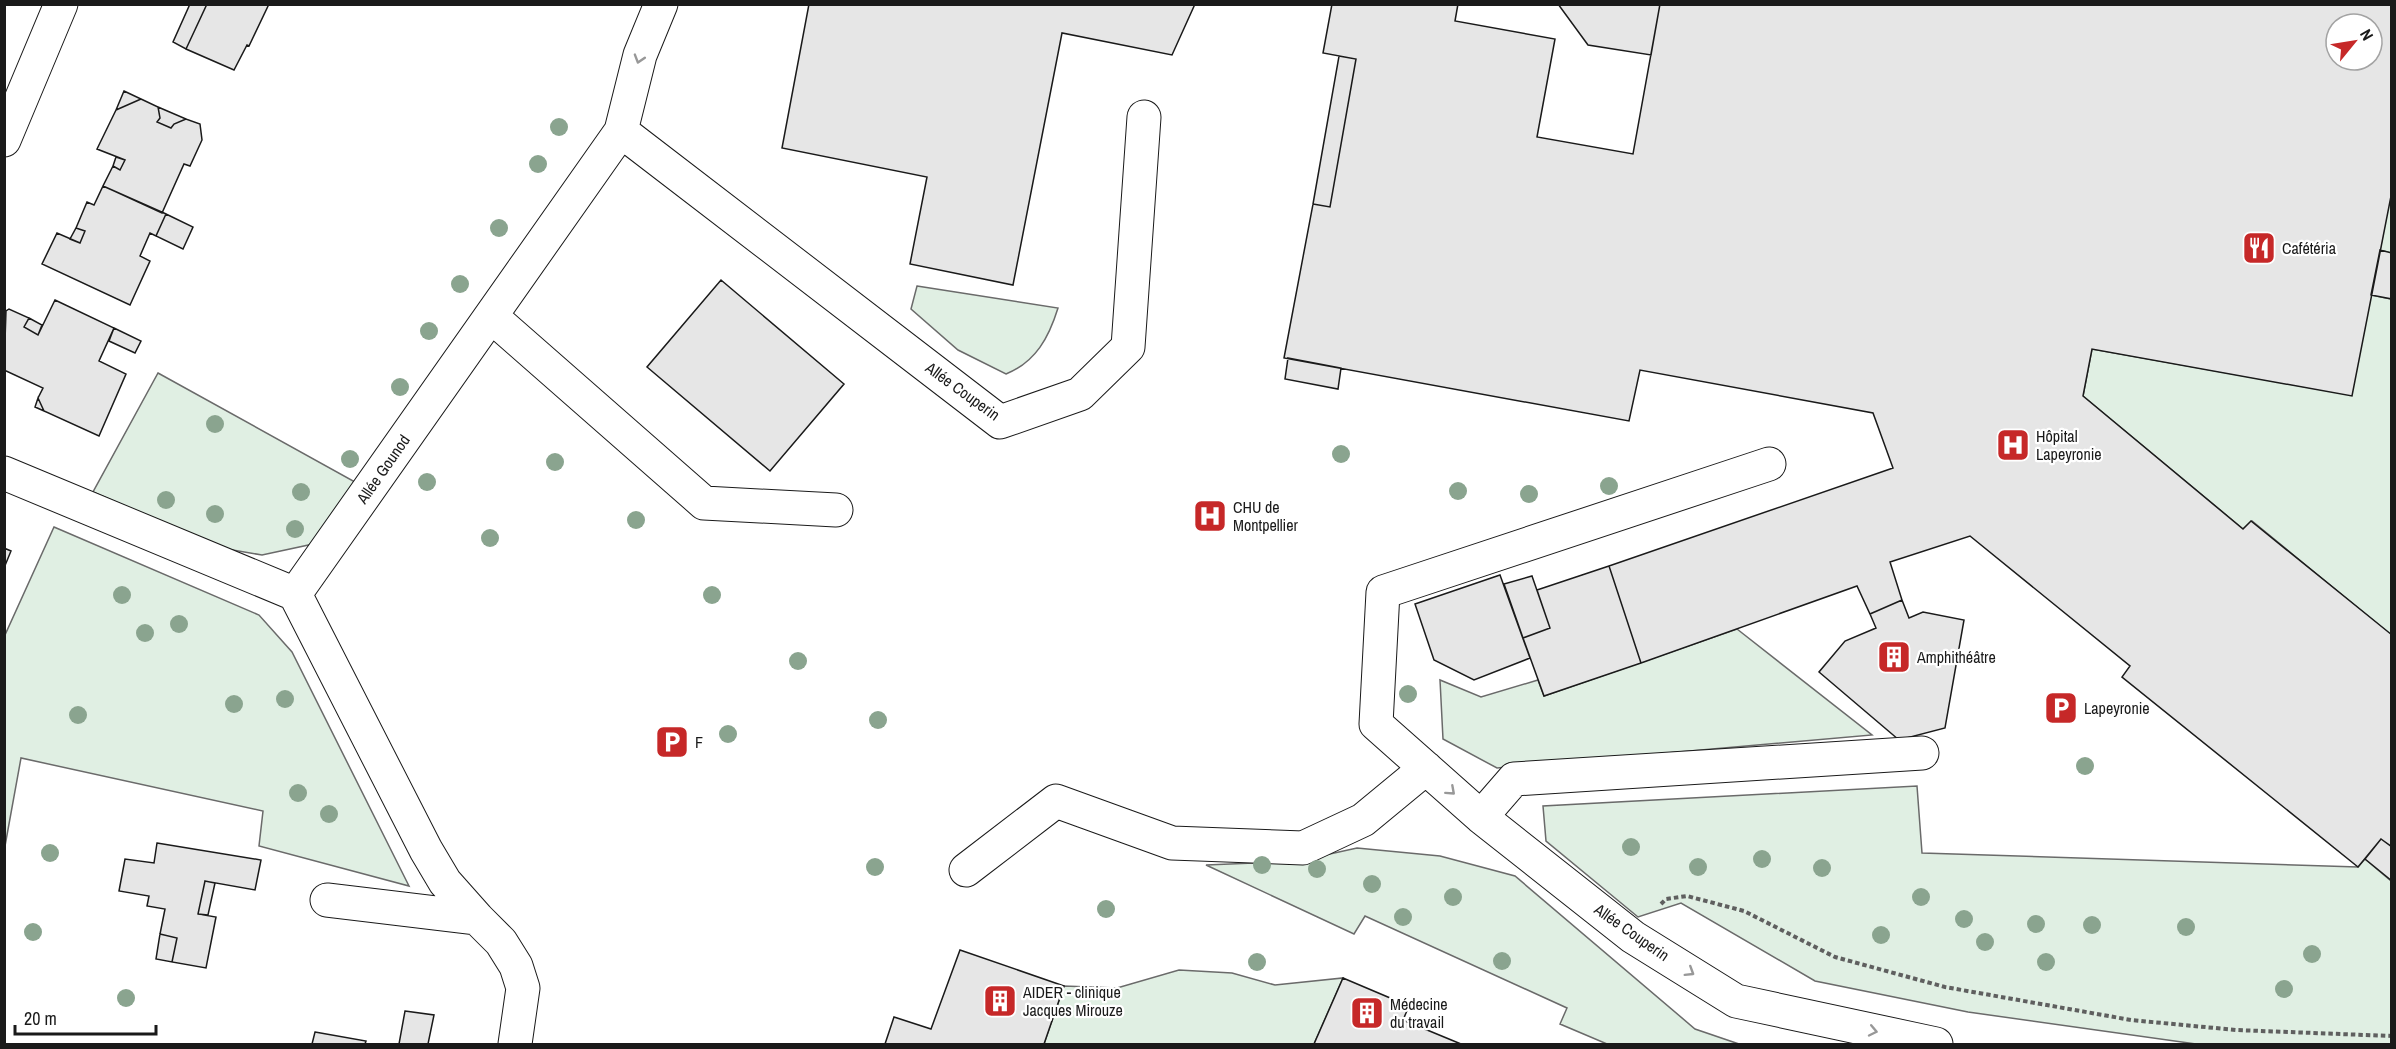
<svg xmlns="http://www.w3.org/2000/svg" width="2396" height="1049" font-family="'Archivo Narrow',sans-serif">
<rect width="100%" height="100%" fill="#fff"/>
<path fill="#e0efe3" stroke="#6a6a6a" stroke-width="1.5" d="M 2391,191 L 2391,253 L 2380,250 Z
M 917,286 L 1058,308 C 1049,337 1036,362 1006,374 L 958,350 L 911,309 Z
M 2371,295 L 2391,299 L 2391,635 L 2252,521 L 2243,529 L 2083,396 L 2092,349 L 2351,395 Z
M 158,373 L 355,482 L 313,544 L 262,555 L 221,548 L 93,492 Z
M 54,527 L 259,615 L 292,652 L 409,886 L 259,846 L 263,811 L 21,758 L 5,846 L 5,635 Z
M 1737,629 L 1872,735 L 1497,768 L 1443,739 L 1440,680 L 1481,697 L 1538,680 L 1544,696 Z
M 1917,786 L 1922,853 L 2358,867 L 2365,859 L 2391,881 L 2391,1044 L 2196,1044 L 1968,1012 L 1815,981 L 1681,903 L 1638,917 L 1546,841 L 1543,806 Z
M 1357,848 L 1440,856 L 1515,876 L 1695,1029 L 1739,1044 L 1607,1044 L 1560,1024 L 1567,1008 L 1365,916 L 1354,934 L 1206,865 L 1298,861 Z
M 1179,970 L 1232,973 L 1275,985 L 1343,978 L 1314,1044 L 1044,1044 L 1064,986 L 1117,988 Z"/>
<path fill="#e6e6e6" stroke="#1a1a1a" stroke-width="1.5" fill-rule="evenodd" d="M 190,4 L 207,4 L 186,49 L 173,42 Z
M 207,4 L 269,4 L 249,46 L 247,45 L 234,70 L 186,49 Z
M 809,4 L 1195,4 L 1172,55 L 1062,33 L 1013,285 L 910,264 L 927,177 L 782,148 Z
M 1332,4 L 1458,4 L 1455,21 L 1555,39 L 1537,137 L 1633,154 L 1660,4 L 2392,4 L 2392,191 L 2352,396 L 2092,349 L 2083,396 L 2243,529 L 2251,521 L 2392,635 L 2392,847 L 2381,839 L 2358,867 L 2122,677 L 2130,666 L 1970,536 L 1890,562 L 1902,600 L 1870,614 L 1857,586 L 1641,663 L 1609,566 L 1893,468 L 1873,413 L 1640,370 L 1629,421 L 1284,358 L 1313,204 L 1330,207 L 1356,59 L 1323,53 ZM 2336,24 L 2372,24 L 2372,60 L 2336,60 Z
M 1558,4 L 1660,4 L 1651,55 L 1588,45 Z
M 1339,56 L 1356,59 L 1330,207 L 1313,204 Z
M 124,91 L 141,99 L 116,110 Z
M 141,99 L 158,107 L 160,118 L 157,122 L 171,128 L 174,124 L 186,119 L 200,124 L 202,140 L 190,166 L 184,164 L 162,213 L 103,186 L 113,166 L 120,170 L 125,160 L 97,149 L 116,110 Z
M 158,107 L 186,119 L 174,124 L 171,128 L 157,122 L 160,118 Z
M 116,157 L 125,160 L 120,170 L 113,166 Z
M 103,186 L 166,214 L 156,236 L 150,233 L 140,256 L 150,261 L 130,305 L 42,264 L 57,233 L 80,243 L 85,231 L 76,228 L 87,202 L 94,205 Z
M 166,214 L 193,227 L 183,249 L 156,236 Z
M 76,228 L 85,231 L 80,243 L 70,239 Z
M 2380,250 L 2392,253 L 2392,299 L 2371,295 Z
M 721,280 L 844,384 L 770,471 L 647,367 Z
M 55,300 L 114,328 L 99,361 L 126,374 L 99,436 L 44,411 L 38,398 L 43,388 L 4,370 L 6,311 L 9,309 L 29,318 L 24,327 L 38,335 Z
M 29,318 L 42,325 L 38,335 L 24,327 Z
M 114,328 L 141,341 L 135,353 L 109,341 Z
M 1288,358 L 1341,368 L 1338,389 L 1285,379 Z
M 38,398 L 44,411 L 35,407 Z
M 4,548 L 11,551 L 4,568 Z
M 1609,566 L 1641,663 L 1544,696 L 1523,638 L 1550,628 L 1537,590 Z
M 1500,575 L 1530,658 L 1474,680 L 1434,660 L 1415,604 Z
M 1532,576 L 1550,628 L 1523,638 L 1504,584 Z
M 1902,600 L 1909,618 L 1923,612 L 1964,620 L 1945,728 L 1899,740 L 1819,672 L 1845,641 L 1876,628 L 1870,614 Z
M 2381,839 L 2392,847 L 2392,881 L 2365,859 Z
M 157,843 L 261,860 L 255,890 L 205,881 L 198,914 L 216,917 L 206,968 L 172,962 L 177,938 L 160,934 L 165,909 L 147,906 L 149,896 L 119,891 L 125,859 L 154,863 Z
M 205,881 L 215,883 L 208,915 L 198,914 Z
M 160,934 L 177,938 L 172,962 L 156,959 Z
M 960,950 L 1064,986 L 1044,1044 L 885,1044 L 894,1017 L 931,1029 Z
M 1343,978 L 1409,1006 L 1403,1020 L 1461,1044 L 1314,1044 Z
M 405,1011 L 434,1015 L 428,1044 L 399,1044 Z
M 315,1032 L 366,1041 L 365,1044 L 312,1044 Z"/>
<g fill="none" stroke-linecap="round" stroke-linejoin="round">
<defs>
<path id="minor" d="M 621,131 L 1000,422 L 1080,394 L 1128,347 L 1144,117
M 4,140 L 61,4
M 491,316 L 704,503 L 836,510
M 1769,464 L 1383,592 L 1376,724 L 1481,817 L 1633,937 L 1736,1001 L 1936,1044
M 4,473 L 295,594 L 621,131 L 640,55 L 661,4
M 295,594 L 426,850 L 445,882 L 477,918
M 1481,817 L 1514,779 L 1922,753
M 966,870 L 1056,801 L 1172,843 L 1303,848 L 1363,820 L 1426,768
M 327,900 L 477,918 L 501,942 L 516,966 L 523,988 L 515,1044"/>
</defs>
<use href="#minor" stroke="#1a1a1a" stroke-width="35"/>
<path stroke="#5f5f5f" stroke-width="4" stroke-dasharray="4.5 3" stroke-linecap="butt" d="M 1661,904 L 1666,899 L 1687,896 L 1744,911 L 1835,957 L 1945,987 L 2131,1020 L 2236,1030 L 2392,1036"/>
<use href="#minor" stroke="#fff" stroke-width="33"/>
</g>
<g fill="#8aa48f">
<circle cx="559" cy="127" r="9"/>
<circle cx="538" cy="164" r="9"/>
<circle cx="499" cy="228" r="9"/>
<circle cx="460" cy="284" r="9"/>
<circle cx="429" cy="331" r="9"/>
<circle cx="400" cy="387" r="9"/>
<circle cx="215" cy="424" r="9"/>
<circle cx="1341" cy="454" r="9"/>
<circle cx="350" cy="459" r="9"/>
<circle cx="555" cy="462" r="9"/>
<circle cx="427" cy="482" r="9"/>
<circle cx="1609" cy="486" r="9"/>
<circle cx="1458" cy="491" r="9"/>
<circle cx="301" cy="492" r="9"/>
<circle cx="1529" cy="494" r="9"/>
<circle cx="166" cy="500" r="9"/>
<circle cx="215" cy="514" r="9"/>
<circle cx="636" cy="520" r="9"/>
<circle cx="295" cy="529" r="9"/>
<circle cx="490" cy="538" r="9"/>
<circle cx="122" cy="595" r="9"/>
<circle cx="712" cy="595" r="9"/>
<circle cx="179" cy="624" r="9"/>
<circle cx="145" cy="633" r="9"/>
<circle cx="798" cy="661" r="9"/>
<circle cx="1408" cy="694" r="9"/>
<circle cx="285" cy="699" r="9"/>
<circle cx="234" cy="704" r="9"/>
<circle cx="78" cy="715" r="9"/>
<circle cx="878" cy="720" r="9"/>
<circle cx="728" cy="734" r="9"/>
<circle cx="2085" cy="766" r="9"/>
<circle cx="298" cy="793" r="9"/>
<circle cx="329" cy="814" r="9"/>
<circle cx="1631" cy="847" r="9"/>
<circle cx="50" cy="853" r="9"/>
<circle cx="1762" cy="859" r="9"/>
<circle cx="1262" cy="865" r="9"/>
<circle cx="875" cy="867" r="9"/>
<circle cx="1698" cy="867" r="9"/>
<circle cx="1822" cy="868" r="9"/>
<circle cx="1317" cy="869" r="9"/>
<circle cx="1372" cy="884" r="9"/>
<circle cx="1453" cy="897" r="9"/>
<circle cx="1921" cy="897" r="9"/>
<circle cx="1106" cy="909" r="9"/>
<circle cx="1403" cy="917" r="9"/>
<circle cx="1964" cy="919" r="9"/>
<circle cx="2036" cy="924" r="9"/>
<circle cx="2092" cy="925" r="9"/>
<circle cx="2186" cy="927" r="9"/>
<circle cx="33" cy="932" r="9"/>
<circle cx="1881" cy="935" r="9"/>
<circle cx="1985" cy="942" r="9"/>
<circle cx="2312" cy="954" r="9"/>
<circle cx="1502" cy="961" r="9"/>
<circle cx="1257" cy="962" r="9"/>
<circle cx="2046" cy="962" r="9"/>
<circle cx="2284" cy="989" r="9"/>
<circle cx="126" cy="998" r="9"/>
</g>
<defs><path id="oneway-chevron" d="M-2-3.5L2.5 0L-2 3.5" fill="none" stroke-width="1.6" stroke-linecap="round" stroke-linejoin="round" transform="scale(1.5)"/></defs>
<g stroke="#989898">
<use href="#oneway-chevron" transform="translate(639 59) rotate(107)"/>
<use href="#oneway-chevron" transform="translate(1451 791) rotate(42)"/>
<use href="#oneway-chevron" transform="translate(1690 972) rotate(32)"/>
<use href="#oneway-chevron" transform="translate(1873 1031) rotate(12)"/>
</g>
<defs>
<symbol id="restaurant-square" viewBox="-11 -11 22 22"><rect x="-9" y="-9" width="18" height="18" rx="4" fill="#c62828" stroke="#fff"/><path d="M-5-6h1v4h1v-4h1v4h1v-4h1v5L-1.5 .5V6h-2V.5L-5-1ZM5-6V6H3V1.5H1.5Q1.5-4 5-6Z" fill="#fff"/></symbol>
<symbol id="hospital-square" viewBox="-11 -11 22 22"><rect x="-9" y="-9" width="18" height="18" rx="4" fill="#c62828" stroke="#fff"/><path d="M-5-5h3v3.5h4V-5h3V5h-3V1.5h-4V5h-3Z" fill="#fff"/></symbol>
<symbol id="building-square" viewBox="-11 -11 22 22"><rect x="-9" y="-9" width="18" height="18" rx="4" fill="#c62828" stroke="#fff"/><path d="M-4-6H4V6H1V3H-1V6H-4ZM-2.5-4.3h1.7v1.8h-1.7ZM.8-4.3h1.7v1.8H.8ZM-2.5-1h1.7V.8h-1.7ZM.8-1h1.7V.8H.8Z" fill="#fff"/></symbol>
<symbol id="parking-square" viewBox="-11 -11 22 22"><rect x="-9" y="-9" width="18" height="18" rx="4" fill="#c62828" stroke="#fff"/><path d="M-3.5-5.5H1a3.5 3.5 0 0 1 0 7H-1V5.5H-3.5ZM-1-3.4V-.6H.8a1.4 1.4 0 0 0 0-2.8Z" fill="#fff"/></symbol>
</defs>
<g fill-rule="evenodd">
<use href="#restaurant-square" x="2240" y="229" width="38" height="38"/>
<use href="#hospital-square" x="1994" y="426" width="38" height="38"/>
<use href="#hospital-square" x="1191" y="497" width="38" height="38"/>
<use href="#building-square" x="1875" y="638" width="38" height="38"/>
<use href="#parking-square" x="2042" y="689" width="38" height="38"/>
<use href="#parking-square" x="653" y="723" width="38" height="38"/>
<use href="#building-square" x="981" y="982" width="38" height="38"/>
<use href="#building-square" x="1348" y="994" width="38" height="38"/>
</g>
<g text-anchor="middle" stroke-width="4.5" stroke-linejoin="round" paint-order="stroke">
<g font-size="16" fill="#1a1a1a" stroke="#fff" text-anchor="start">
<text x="2282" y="254">Cafétéria</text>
<text x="2036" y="442">Hôpital<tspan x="2036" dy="18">Lapeyronie</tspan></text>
<text x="1233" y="513">CHU de<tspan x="1233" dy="18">Montpellier</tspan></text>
<text x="1917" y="663">Amphithéâtre</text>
<text x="2084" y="714">Lapeyronie</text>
<text x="695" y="748">F</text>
<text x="1023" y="998">AIDER - clinique<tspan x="1023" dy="18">Jacques Mirouze</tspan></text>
<text x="1390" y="1010">Médecine<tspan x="1390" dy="18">du travail</tspan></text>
</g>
<g font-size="16" fill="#1a1a1a" stroke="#fff">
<text transform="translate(963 391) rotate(36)" y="6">Allée Couperin</text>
<text transform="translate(383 469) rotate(-55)" y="6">Allée Gounod</text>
<text transform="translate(1632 932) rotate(35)" y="6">Allée Couperin</text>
</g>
</g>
<rect width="2396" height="1049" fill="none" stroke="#1a1a1a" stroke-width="12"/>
<g transform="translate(2354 42) rotate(60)"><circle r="28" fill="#ffffff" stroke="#a3a3a3" stroke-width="1.5"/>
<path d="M0-4.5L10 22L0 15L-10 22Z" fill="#c62828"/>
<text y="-9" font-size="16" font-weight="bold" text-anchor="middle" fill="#1a1a1a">N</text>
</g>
<path d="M15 1025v9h141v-9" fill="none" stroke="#1a1a1a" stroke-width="3"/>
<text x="24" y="1025" font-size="18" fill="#1a1a1a" stroke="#ffffff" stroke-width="4.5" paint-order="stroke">20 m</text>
</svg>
